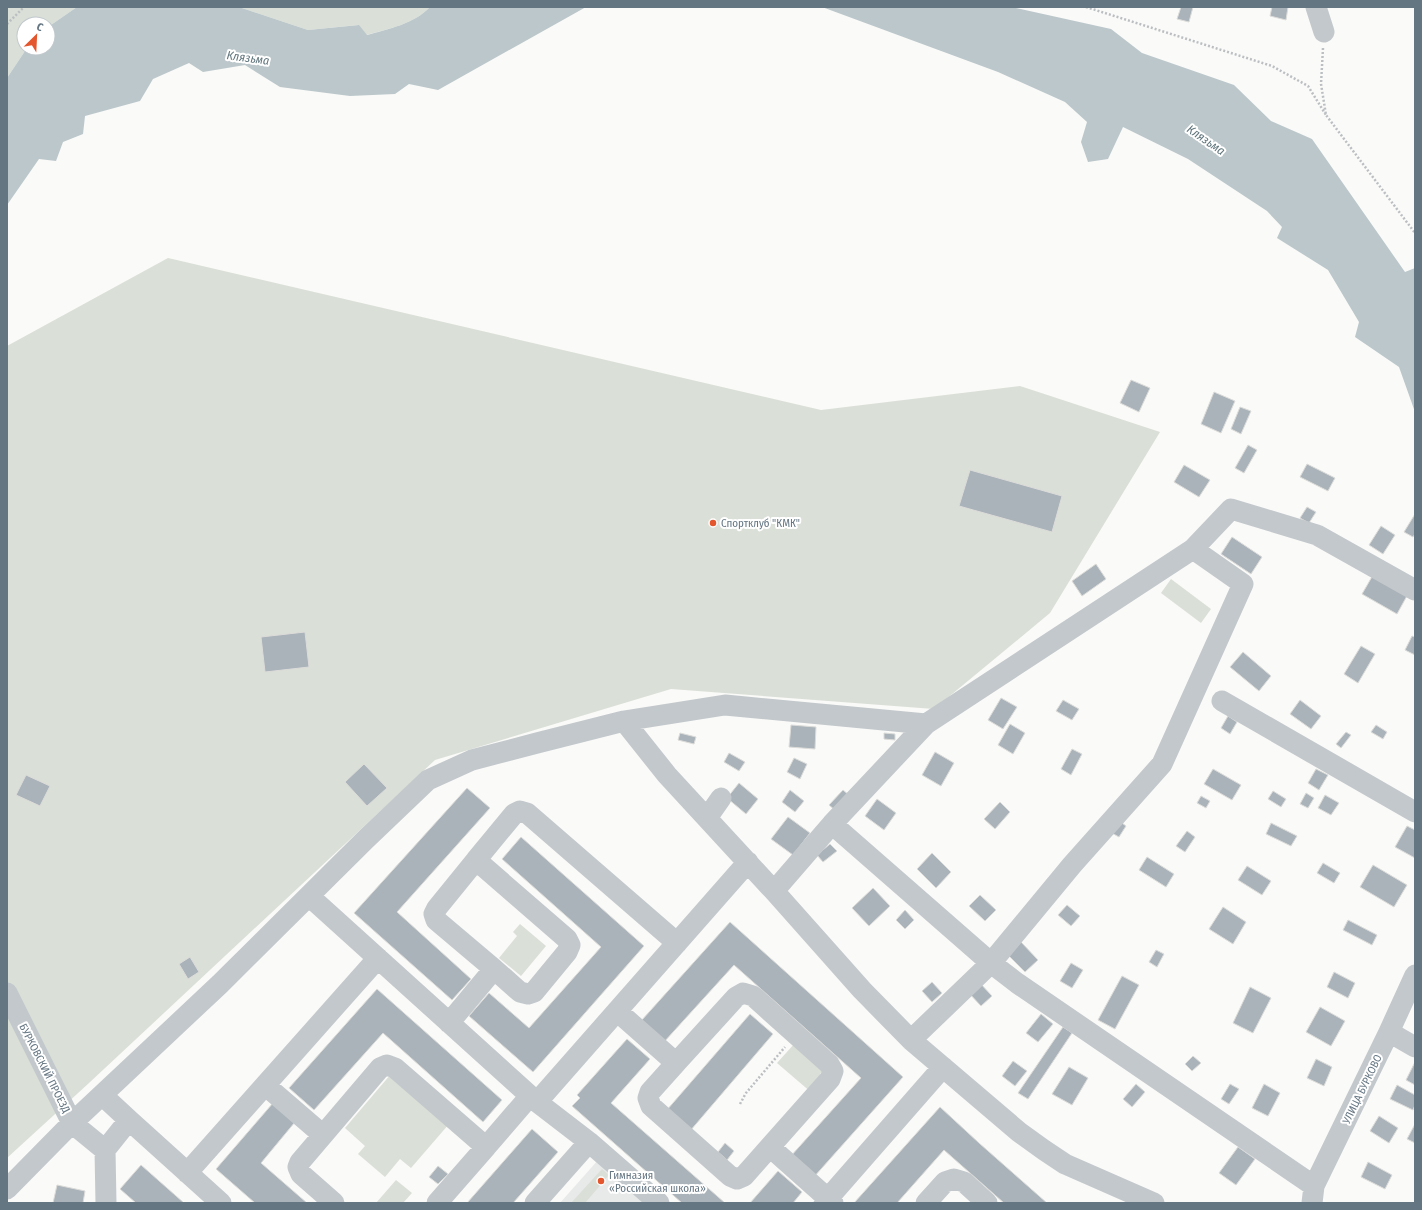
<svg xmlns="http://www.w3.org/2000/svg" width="1422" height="1210" font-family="'Fira Sans Condensed',sans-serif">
<rect width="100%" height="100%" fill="#fafaf8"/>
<path fill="#e8e9e9" d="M 599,1159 L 648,1203 L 560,1203 Z"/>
<path fill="#dadfd7" d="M 7,7 L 77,7 L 48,27 L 48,24 L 24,24 L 24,48 L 27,48 L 7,78 Z
M 239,7 L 430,7 C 414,24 388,29 366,35 L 358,25 L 308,30 Z
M 168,258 L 821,410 L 1020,386 L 1160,432 L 1050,613 L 934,709 L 671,689 L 435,760 L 89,1083 L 7,1158 L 7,346 Z
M 1171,579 L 1211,609 L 1201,623 L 1161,593 Z
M 520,924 L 546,946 L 521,976 L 499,958 L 517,936 L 513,932 Z
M 795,1043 L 823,1068 L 812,1093 L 777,1063 Z
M 391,1074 L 449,1124 L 411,1168 L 400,1159 L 385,1177 L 358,1154 L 365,1146 L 345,1128 Z
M 602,1169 L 609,1175 L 585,1203 L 571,1203 Z
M 396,1180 L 412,1193 L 403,1203 L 376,1203 Z"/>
<path fill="#bbc7cb" d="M 77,7 L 239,7 L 308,30 L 359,25 L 367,35 C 388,29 414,24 430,7 L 586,7 L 438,90 L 409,84 L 395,94 L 350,96 L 280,87 L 245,65 L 203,72 L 189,63 L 153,79 L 140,101 L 85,116 L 83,134 L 63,142 L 56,161 L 39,159 L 7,205 L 7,78 L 27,48 L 48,48 L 48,27 Z
M 822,7 L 1015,7 L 1016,8 L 1111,29 L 1142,53 L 1234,85 L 1271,121 L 1312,139 L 1405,272 L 1415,268 L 1415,412 L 1399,367 L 1355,337 L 1359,322 L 1328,270 L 1277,238 L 1282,227 L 1267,211 L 1188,159 L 1123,127 L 1108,159 L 1088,162 L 1081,142 L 1087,122 L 1065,102 L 998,72 Z"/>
<path fill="#aab3b9" stroke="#dcdcda" d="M 1181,7 L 1193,7 L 1189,22 L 1177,19 Z
M 1272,7 L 1288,7 L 1286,20 L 1270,16 Z
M 1131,380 L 1150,388 L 1139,412 L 1120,403 Z
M 1214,392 L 1235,401 L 1221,433 L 1201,424 Z
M 1240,407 L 1251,411 L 1241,434 L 1231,429 Z
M 1248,445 L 1257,450 L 1244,473 L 1235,468 Z
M 1307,464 L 1335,478 L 1328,491 L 1300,477 Z
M 1184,465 L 1210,480 L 1199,497 L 1174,482 Z
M 970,470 L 1062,496 L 1052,532 L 959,506 Z
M 1307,507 L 1316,512 L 1309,523 L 1300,518 Z
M 1415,514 L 1415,534 L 1413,537 L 1404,532 Z
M 1381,526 L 1395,535 L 1383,554 L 1369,545 Z
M 1232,537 L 1262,557 L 1251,574 L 1221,554 Z
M 1096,564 L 1106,579 L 1082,596 L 1072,581 Z
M 1373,575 L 1408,594 L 1397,614 L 1362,594 Z
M 305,632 L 309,667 L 265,672 L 261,637 Z
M 1412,636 L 1415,637 L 1415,655 L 1405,650 Z
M 1361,646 L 1375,654 L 1358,683 L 1344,674 Z
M 1243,652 L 1271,676 L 1259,691 L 1230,667 Z
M 1001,698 L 1017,707 L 1003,729 L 988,720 Z
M 1063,700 L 1079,709 L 1072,720 L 1056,711 Z
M 1300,700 L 1321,716 L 1311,729 L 1290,714 Z
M 1228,716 L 1237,722 L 1230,734 L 1221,728 Z
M 1010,724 L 1025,733 L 1013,754 L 998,745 Z
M 791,725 L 816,727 L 815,749 L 789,747 Z
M 1376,725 L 1387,732 L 1383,739 L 1371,732 Z
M 1346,732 L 1351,735 L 1341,748 L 1336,744 Z
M 680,733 L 696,737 L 694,744 L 678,740 Z
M 884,733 L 895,734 L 895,740 L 884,739 Z
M 1072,749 L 1082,754 L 1071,775 L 1061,769 Z
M 935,752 L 954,763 L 941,786 L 922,775 Z
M 729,753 L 745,762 L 739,771 L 724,762 Z
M 794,758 L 807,764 L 800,779 L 787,772 Z
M 364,764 L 387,788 L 367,806 L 345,782 Z
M 1213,769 L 1241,785 L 1232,800 L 1204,784 Z
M 1316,769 L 1328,775 L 1319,790 L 1308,783 Z
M 26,775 L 50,786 L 40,806 L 16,795 Z
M 739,783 L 758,799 L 746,814 L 727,798 Z
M 467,788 L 490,808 L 397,912 L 471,979 L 452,1000 L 354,913 Z
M 790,790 L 804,801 L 795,812 L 782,802 Z
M 843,790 L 850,796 L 836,811 L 829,805 Z
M 1273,791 L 1286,799 L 1281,807 L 1268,799 Z
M 1306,793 L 1314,798 L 1308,808 L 1300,804 Z
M 1325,795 L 1339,803 L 1331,815 L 1318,808 Z
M 1201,796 L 1210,801 L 1206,808 L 1197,803 Z
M 877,799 L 896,813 L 884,830 L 865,816 Z
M 1000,802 L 1010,812 L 995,829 L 984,819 Z
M 788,817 L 810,833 L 793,855 L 771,839 Z
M 1118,820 L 1126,826 L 1119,837 L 1110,832 Z
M 1271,823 L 1297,836 L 1291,846 L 1266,834 Z
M 1407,826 L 1415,830 L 1415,858 L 1395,847 Z
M 1187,831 L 1195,837 L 1185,852 L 1176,846 Z
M 521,837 L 644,946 L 533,1072 L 469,1016 L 489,993 L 529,1028 L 601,947 L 502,859 Z
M 830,844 L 837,851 L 823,862 L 817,855 Z
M 932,853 L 951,872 L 936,888 L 917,869 Z
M 1147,857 L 1174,874 L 1166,887 L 1139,870 Z
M 1323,863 L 1340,873 L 1334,883 L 1317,873 Z
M 1373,865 L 1407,885 L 1394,907 L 1360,887 Z
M 1247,866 L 1271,881 L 1262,895 L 1238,880 Z
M 873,888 L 890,906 L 869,926 L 852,908 Z
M 980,895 L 996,910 L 985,921 L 969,906 Z
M 1067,905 L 1080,916 L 1071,926 L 1058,915 Z
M 1223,907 L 1246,922 L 1233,944 L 1209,929 Z
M 905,910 L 914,920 L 905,929 L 896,920 Z
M 1348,920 L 1377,935 L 1372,945 L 1343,930 Z
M 730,922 L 903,1077 L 813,1178 L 790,1157 L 861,1078 L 734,965 L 664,1042 L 641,1021 Z
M 1021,942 L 1038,960 L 1025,972 L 1008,955 Z
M 1156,950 L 1164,954 L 1157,967 L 1149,962 Z
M 190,957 L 199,972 L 188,979 L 179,964 Z
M 1071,963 L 1083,970 L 1072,988 L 1060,981 Z
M 1334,972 L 1355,983 L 1348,998 L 1327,987 Z
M 1122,976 L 1139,985 L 1115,1029 L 1098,1020 Z
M 932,982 L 942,993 L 932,1002 L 922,991 Z
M 979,982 L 992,996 L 981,1006 L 968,992 Z
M 1250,987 L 1271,998 L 1253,1033 L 1233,1023 Z
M 377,989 L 502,1100 L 483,1122 L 383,1033 L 314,1110 L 289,1088 Z
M 1320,1007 L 1345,1021 L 1331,1046 L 1306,1032 Z
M 750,1014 L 773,1034 L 690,1131 L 666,1111 Z
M 1041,1014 L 1053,1024 L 1038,1042 L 1026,1033 Z
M 1063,1027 L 1072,1033 L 1028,1099 L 1018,1093 Z
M 627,1039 L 650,1059 L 611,1103 L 725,1203 L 682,1203 L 572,1106 L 580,1098 L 577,1095 Z
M 1193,1056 L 1201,1063 L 1192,1071 L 1185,1064 Z
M 1316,1059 L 1332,1067 L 1324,1086 L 1307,1078 Z
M 1013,1061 L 1027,1071 L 1015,1086 L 1002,1076 Z
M 1415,1062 L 1415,1085 L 1406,1080 Z
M 1069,1067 L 1088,1078 L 1072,1105 L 1052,1094 Z
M 1136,1084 L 1145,1092 L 1132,1107 L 1123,1099 Z
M 1230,1084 L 1239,1089 L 1229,1104 L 1221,1099 Z
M 1264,1084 L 1280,1093 L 1268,1116 L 1252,1108 Z
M 1397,1085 L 1415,1095 L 1415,1105 L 1413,1110 L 1390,1099 Z
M 273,1103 L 295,1122 L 261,1163 L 307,1203 L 255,1203 L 216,1169 Z
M 940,1107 L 979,1143 L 1047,1203 L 1004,1203 L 944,1150 L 897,1203 L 854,1203 Z
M 1379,1116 L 1398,1128 L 1389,1143 L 1370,1131 Z
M 1415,1124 L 1415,1143 L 1407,1139 Z
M 532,1129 L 558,1152 L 513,1203 L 467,1203 Z
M 725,1143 L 734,1151 L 727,1160 L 718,1152 Z
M 1238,1147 L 1255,1159 L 1236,1185 L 1219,1173 Z
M 1368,1162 L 1392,1175 L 1385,1189 L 1361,1177 Z
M 141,1165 L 184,1203 L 136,1203 L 120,1189 Z
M 438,1166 L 448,1174 L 438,1184 L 429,1177 Z
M 778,1171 L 802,1192 L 793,1203 L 750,1203 Z
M 57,1185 L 85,1191 L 83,1203 L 53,1203 Z"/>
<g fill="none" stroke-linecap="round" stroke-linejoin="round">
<path stroke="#bbbfc2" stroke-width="2.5" stroke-dasharray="2 2" stroke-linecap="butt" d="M 1086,7 L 1272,66 L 1308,86 L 1326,115
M 7,24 L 24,7
M 1323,48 L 1321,84 L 1326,115 L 1415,233
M 740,1104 L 746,1093 L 785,1047"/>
<path stroke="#c3c8cc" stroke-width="21" d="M 1316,7 L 1324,32
M 1222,701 L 1415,812
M 624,721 L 667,775 L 774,891 L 862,990 L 911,1040 L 1019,1132 L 1044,1150 L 1065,1164 L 1154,1203
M 707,818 L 721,798
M 832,824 L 991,963 L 1017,983 L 1314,1186
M 476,860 L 514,814 L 520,811 L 527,813 L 677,943
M 774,891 L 832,824 L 926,724
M 309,896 L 537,1102 L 589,1142 L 535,1203
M 7,993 L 72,1123 L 105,1150 L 129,1120
M 617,1011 L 676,1063 L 736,997 L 743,993 L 753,996 L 829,1064 L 833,1071 L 830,1079 L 744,1176 L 737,1179 L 730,1176 L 651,1106 L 648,1098 L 650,1092 L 676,1063
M 449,1023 L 494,969 L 520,992 L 528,994 L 534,992 L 567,952 L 570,945 L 567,939 L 476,860 L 437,908 L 434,914 L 436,920 L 494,969
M 1389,1032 L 1415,1047
M 911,1040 L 991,963 L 1072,865 L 1162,764 L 1243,584 L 1193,549
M 265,1085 L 323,1135 L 380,1068 L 387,1065 L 395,1068 L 486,1147 L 437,1203
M 102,1095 L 129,1120 L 221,1203
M 537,1102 L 748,862
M 323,1135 L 300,1162 L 298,1167 L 301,1174 L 334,1203
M 589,1142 L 659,1203
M 486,1147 L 530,1096
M 770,1147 L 833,1203
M 105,1150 L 106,1203
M 187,1173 L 378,958
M 7,1189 L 72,1123 L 220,984 L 365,840 L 428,780 L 472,760 L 537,743 L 624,721 L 725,705 L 926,724 L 1193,549 L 1231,509 L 1317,535 L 1415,590
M 824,1203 L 943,1067
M 926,1203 L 945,1182 L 954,1179 L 964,1182 L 987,1203
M 1312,1203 L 1314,1186 L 1389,1032 L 1415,975"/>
</g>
<g fill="#e4572e" stroke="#fff" stroke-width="1.5">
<circle cx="713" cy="523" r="4"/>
<circle cx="601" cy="1181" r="4"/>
</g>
<g text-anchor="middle" stroke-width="4" stroke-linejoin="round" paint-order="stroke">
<g font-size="11" fill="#657683" stroke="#fff" text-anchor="start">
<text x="721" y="527">Спортклуб "КМК"</text>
<text x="609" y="1179">Гимназия<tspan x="609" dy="13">«Российская школа»</tspan></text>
</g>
<g font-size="11" fill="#657683" stroke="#fff">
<text transform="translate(45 1068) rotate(63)" y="4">БУРКОВСКИЙ ПРОЕЗД</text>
<text transform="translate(1362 1089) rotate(-64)" y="4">УЛИЦА БУРКОВО</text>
</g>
<g font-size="12" font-style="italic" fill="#60757c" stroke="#fff">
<text transform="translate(248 58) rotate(8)" y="4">Клязьма</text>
<text transform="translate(1206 140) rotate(35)" y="4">Клязьма</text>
</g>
</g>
<rect width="1422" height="1210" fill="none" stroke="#657683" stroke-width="16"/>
<g transform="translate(36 36) rotate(24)"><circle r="19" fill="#ffffff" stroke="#c1c8cd"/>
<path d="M0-3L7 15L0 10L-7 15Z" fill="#e4572e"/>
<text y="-6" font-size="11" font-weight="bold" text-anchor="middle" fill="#657683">С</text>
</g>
</svg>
